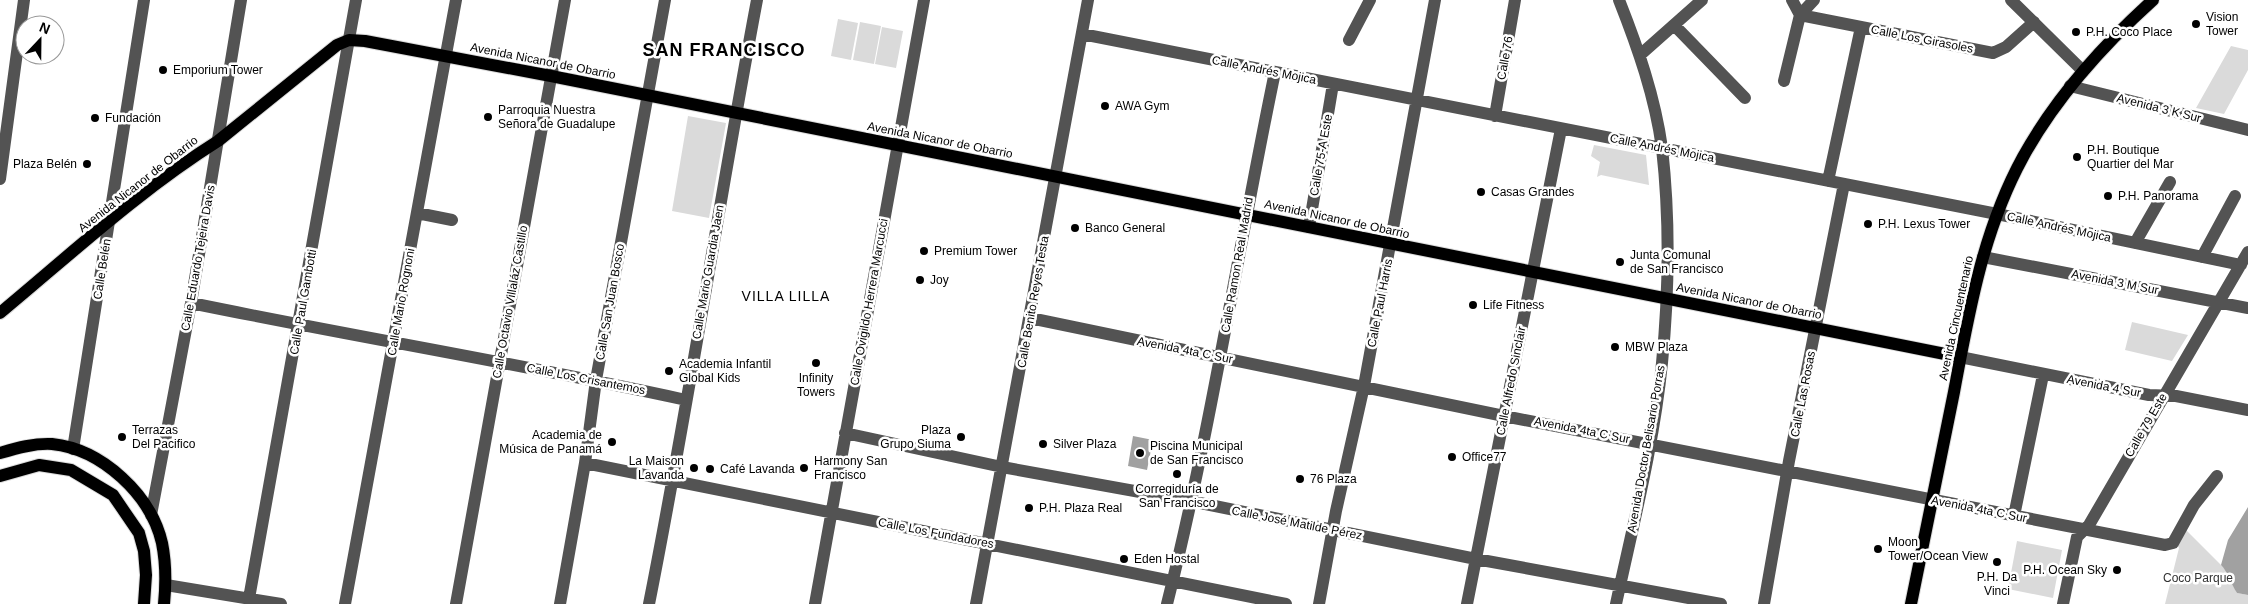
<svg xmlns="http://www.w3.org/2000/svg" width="2248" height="604" font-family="Arial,sans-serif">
<rect width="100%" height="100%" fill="#fff"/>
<path fill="#dadada" d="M 838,19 L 858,23 L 851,60 L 831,56 Z
M 860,22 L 881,26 L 874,64 L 853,60 Z
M 882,27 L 903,31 L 896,68 L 875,64 Z
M 2231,46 L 2248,50 L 2248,70 L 2224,114 L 2196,108 Z
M 688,116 L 726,123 L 709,218 L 672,211 Z
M 1594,145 L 1646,155 L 1649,185 L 1601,175 L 1597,177 L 1600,162 L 1591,156 Z
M 2132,322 L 2188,335 L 2172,361 L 2125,350 Z
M 2186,530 L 2226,570 L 2237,593 L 2248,595 L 2248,604 L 2165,604 L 2179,548 L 2176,543 Z
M 2017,541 L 2062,550 L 2053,598 L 2008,589 Z"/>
<path fill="#a1a1a1" d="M 1133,436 L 1153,440 L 1147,470 L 1128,466 Z
M 2248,507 L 2248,595 L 2237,593 C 2231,584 2228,572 2221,565 L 2228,540 Z"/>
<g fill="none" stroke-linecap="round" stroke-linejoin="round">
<defs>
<path id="major" d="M 0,313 C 71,254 140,190 218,141 L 337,45 L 349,40 L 365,41 L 551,76 L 1960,357
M 0,453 C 17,448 35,443 52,444 C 102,449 151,495 162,543 C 166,563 166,584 164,604
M 0,476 L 39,465 L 71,470 L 113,495 L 139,533 L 144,551 L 146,575 L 144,604
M 1911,604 C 1925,533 1940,463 1954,392 C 1969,311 1983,230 2023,157 C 2056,97 2102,46 2153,0"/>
</defs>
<use href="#major" stroke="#dbdbdb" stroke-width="14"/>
<path stroke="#535353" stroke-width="12" d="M 1792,0 L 1800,15
M 2011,0 L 2083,71
M 1800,15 L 1993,53 L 2006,47 L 2034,22
M 1800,15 L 1814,0
M 1675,26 L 1745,98
M 1082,34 L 1997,214 L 2241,265
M 1349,40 L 1370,0
M 1640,55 L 1702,0
M 1784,81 L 1800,15
M 2070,86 L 2248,130
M 1495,116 L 1515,0
M 0,179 L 24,0
M 1828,181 L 1861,27
M 417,213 L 452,220
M 1309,227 L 1333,84
M 2135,243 L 2170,182
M 1983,257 L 2248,308
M 2202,257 L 2235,196
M 191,303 C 356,337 522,364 686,400
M 1030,318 L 1504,416 L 2165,545 L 2173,543 L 2194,505 L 2217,476
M 1960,357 L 2149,395 L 2176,396 L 2248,410
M 845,433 L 1002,467 L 1190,501 L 1476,559 L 1721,604
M 73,449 L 144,0
M 585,463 L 1286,604
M 151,515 L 191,303 L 241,0
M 2014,516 L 2043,375
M 166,585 L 281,604
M 248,604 L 356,0
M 345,604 L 456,0
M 456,604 L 565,0
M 560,604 L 585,463 L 596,380 L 665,0
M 649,604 C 689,403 719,201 757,0
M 815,604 L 924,0
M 976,604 L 1088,0
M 1167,604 C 1211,429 1238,249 1275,72
M 1319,604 L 1336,511 L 1364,386 L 1435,0
M 1467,604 L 1561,129
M 1616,604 C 1633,525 1654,444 1662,363 C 1669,292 1670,219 1662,148 C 1655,97 1638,48 1619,0
M 1764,604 L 1789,461 L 1844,184
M 2063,604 L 2077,537 L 2089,525 L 2248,252"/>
<use href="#major" stroke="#000" stroke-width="12"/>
</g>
<g fill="#000" stroke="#fff" stroke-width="2">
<circle cx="2196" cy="24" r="5"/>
<circle cx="2076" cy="32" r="5"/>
<circle cx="163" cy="70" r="5"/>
<circle cx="1105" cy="106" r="5"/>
<circle cx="488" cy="117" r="5"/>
<circle cx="95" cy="118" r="5"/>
<circle cx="2077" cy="157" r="5"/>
<circle cx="87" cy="164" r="5"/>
<circle cx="1481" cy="192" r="5"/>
<circle cx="2108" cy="196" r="5"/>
<circle cx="1868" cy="224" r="5"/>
<circle cx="1075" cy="228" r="5"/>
<circle cx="924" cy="251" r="5"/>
<circle cx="1620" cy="262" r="5"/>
<circle cx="920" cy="280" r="5"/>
<circle cx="1473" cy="305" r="5"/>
<circle cx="1615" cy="347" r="5"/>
<circle cx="816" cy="363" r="5"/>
<circle cx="669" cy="371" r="5"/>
<circle cx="122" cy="437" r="5"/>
<circle cx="961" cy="437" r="5"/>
<circle cx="612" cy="442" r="5"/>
<circle cx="1043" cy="444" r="5"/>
<circle cx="1140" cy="453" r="5"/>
<circle cx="1452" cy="457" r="5"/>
<circle cx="694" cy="468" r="5"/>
<circle cx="804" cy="468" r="5"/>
<circle cx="710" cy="469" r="5"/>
<circle cx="1177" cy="474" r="5"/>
<circle cx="1300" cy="479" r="5"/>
<circle cx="1029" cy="508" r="5"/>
<circle cx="1878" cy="549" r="5"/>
<circle cx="1124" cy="559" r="5"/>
<circle cx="1997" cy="562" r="5"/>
<circle cx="2117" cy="570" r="5"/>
</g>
<g text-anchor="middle" stroke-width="5" stroke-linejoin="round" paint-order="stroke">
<g font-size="12" fill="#000" stroke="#fff" text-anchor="start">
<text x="2206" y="21">Vision<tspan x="2206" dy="14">Tower</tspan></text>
<text x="2086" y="36">P.H. Coco Place</text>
<text x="173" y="74">Emporium Tower</text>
<text x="1115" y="110">AWA Gym</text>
<text x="498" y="114">Parroquia Nuestra<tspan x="498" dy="14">Señora de Guadalupe</tspan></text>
<text x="105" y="122">Fundación</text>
<text x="2087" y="154">P.H. Boutique<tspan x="2087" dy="14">Quartier del Mar</tspan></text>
<text x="77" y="168" text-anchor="end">Plaza Belén</text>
<text x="1491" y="196">Casas Grandes</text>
<text x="2118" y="200">P.H. Panorama</text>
<text x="1878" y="228">P.H. Lexus Tower</text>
<text x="1085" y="232">Banco General</text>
<text x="934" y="255">Premium Tower</text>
<text x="1630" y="259">Junta Comunal<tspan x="1630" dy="14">de San Francisco</tspan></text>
<text x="930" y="284">Joy</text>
<text x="1483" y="309">Life Fitness</text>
<text x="1625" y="351">MBW Plaza</text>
<text x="679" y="368">Academia Infantil<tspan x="679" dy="14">Global Kids</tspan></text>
<text x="816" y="382" text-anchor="middle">Infinity<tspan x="816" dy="14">Towers</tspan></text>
<text x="132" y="434">Terrazas<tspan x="132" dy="14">Del Pacifico</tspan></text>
<text x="951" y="434" text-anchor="end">Plaza<tspan x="951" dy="14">Grupo Siuma</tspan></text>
<text x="602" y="439" text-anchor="end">Academia de<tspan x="602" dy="14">Música de Panamá</tspan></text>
<text x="1053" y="448">Silver Plaza</text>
<text x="1150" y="450">Piscina Municipal<tspan x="1150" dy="14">de San Francisco</tspan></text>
<text x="1462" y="461">Office77</text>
<text x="684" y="465" text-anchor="end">La Maison<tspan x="684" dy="14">Lavanda</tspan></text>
<text x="814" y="465">Harmony San<tspan x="814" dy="14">Francisco</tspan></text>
<text x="720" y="473">Café Lavanda</text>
<text x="1310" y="483">76 Plaza</text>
<text x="1177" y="493" text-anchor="middle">Corregiduría de<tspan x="1177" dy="14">San Francisco</tspan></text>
<text x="1039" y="512">P.H. Plaza Real</text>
<text x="1888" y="546">Moon<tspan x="1888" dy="14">Tower/Ocean View</tspan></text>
<text x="1134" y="563">Eden Hostal</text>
<text x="2107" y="574" text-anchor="end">P.H. Ocean Sky</text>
<text x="1997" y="581" text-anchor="middle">P.H. Da<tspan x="1997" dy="14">Vinci</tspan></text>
</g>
<g font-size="12" fill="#000" stroke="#fff">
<text transform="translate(1922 39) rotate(11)" y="4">Calle Los Girasoles</text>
<text transform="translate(1505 58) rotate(-80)" y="4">Calle 76</text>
<text transform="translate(543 61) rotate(11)" y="4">Avenida Nicanor de Obarrio</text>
<text transform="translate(1264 70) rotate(11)" y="4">Calle Andrés Mojica</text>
<text transform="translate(2159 108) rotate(14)" y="4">Avenida 3 K Sur</text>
<text transform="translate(940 140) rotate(11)" y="4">Avenida Nicanor de Obarrio</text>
<text transform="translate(1662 148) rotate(11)" y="4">Calle Andrés Mojica</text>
<text transform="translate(1321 155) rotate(-80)" y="4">Calle 75-A Este</text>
<text transform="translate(138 184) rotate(-38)" y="4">Avenida Nicanor de Obarrio</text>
<text transform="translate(1337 219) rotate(12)" y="4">Avenida Nicanor de Obarrio</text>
<text transform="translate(2059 227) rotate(12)" y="4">Calle Andrés Mojica</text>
<text transform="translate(198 258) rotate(-80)" y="4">Calle Eduardo Tejeira Davis</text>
<text transform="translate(1237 265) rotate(-80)" y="4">Calle Ramon Real Madrid</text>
<text transform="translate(102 269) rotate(-81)" y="4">Calle Belén</text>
<text transform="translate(708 272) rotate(-80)" y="4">Calle Mario Guardia Jaen</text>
<text transform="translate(2115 282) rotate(11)" y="4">Avenida 3 M Sur</text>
<text transform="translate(1749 301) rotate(11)" y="4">Avenida Nicanor de Obarrio</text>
<text transform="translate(303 302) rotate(-80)" y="4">Calle Paul Gambotti</text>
<text transform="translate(401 302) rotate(-80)" y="4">Calle Mario Rognoni</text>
<text transform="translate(510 302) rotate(-80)" y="4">Calle Octavio Villaláz Castillo</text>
<text transform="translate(610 302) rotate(-80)" y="4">Calle San Juan Bosco</text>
<text transform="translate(869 302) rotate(-80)" y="4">Calle Ovigildo Herrera Marcucci</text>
<text transform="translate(1033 302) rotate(-80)" y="4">Calle Benito Reyes Testa</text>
<text transform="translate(1380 303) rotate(-79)" y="4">Calle Paul Harris</text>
<text transform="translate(1956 318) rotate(-78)" y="4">Avenida Cincuentenario</text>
<text transform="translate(1185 350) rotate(11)" y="4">Avenida 4ta C Sur</text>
<text transform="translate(586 379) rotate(11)" y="4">Calle Los Crisantemos</text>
<text transform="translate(1511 381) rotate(-79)" y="4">Calle Alfredo Sinclair</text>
<text transform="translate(2104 386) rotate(11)" y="4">Avenida 4 Sur</text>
<text transform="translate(1803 394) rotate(-79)" y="4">Calle Las Rosas</text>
<text transform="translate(2146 425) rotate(-60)" y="4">Calle 79 Este</text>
<text transform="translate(1582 430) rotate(11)" y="4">Avenida 4ta C Sur</text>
<text transform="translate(1646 449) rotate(-80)" y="4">Avenida Doctor Belisario Porras</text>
<text transform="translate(1979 509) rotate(11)" y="4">Avenida 4ta C Sur</text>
<text transform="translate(1297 523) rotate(11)" y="4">Calle José Matilde Pérez</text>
<text transform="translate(936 533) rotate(11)" y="4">Calle Los Fundadores</text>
</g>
<g font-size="12" fill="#313131" stroke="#fff">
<text x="2198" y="582">Coco Parque</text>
</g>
<g font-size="14" letter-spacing="1" fill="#000" stroke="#fff">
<text x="786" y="301">VILLA LILLA</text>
</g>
<g font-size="18" font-weight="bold" letter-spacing="1" fill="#000" stroke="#fff">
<text x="724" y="56">SAN FRANCISCO</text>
</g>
</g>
<g transform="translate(40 40) rotate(22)"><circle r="24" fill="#ffffff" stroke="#999999"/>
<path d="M0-4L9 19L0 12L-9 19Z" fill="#000000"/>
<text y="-8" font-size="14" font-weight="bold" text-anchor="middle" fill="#000000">N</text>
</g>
</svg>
